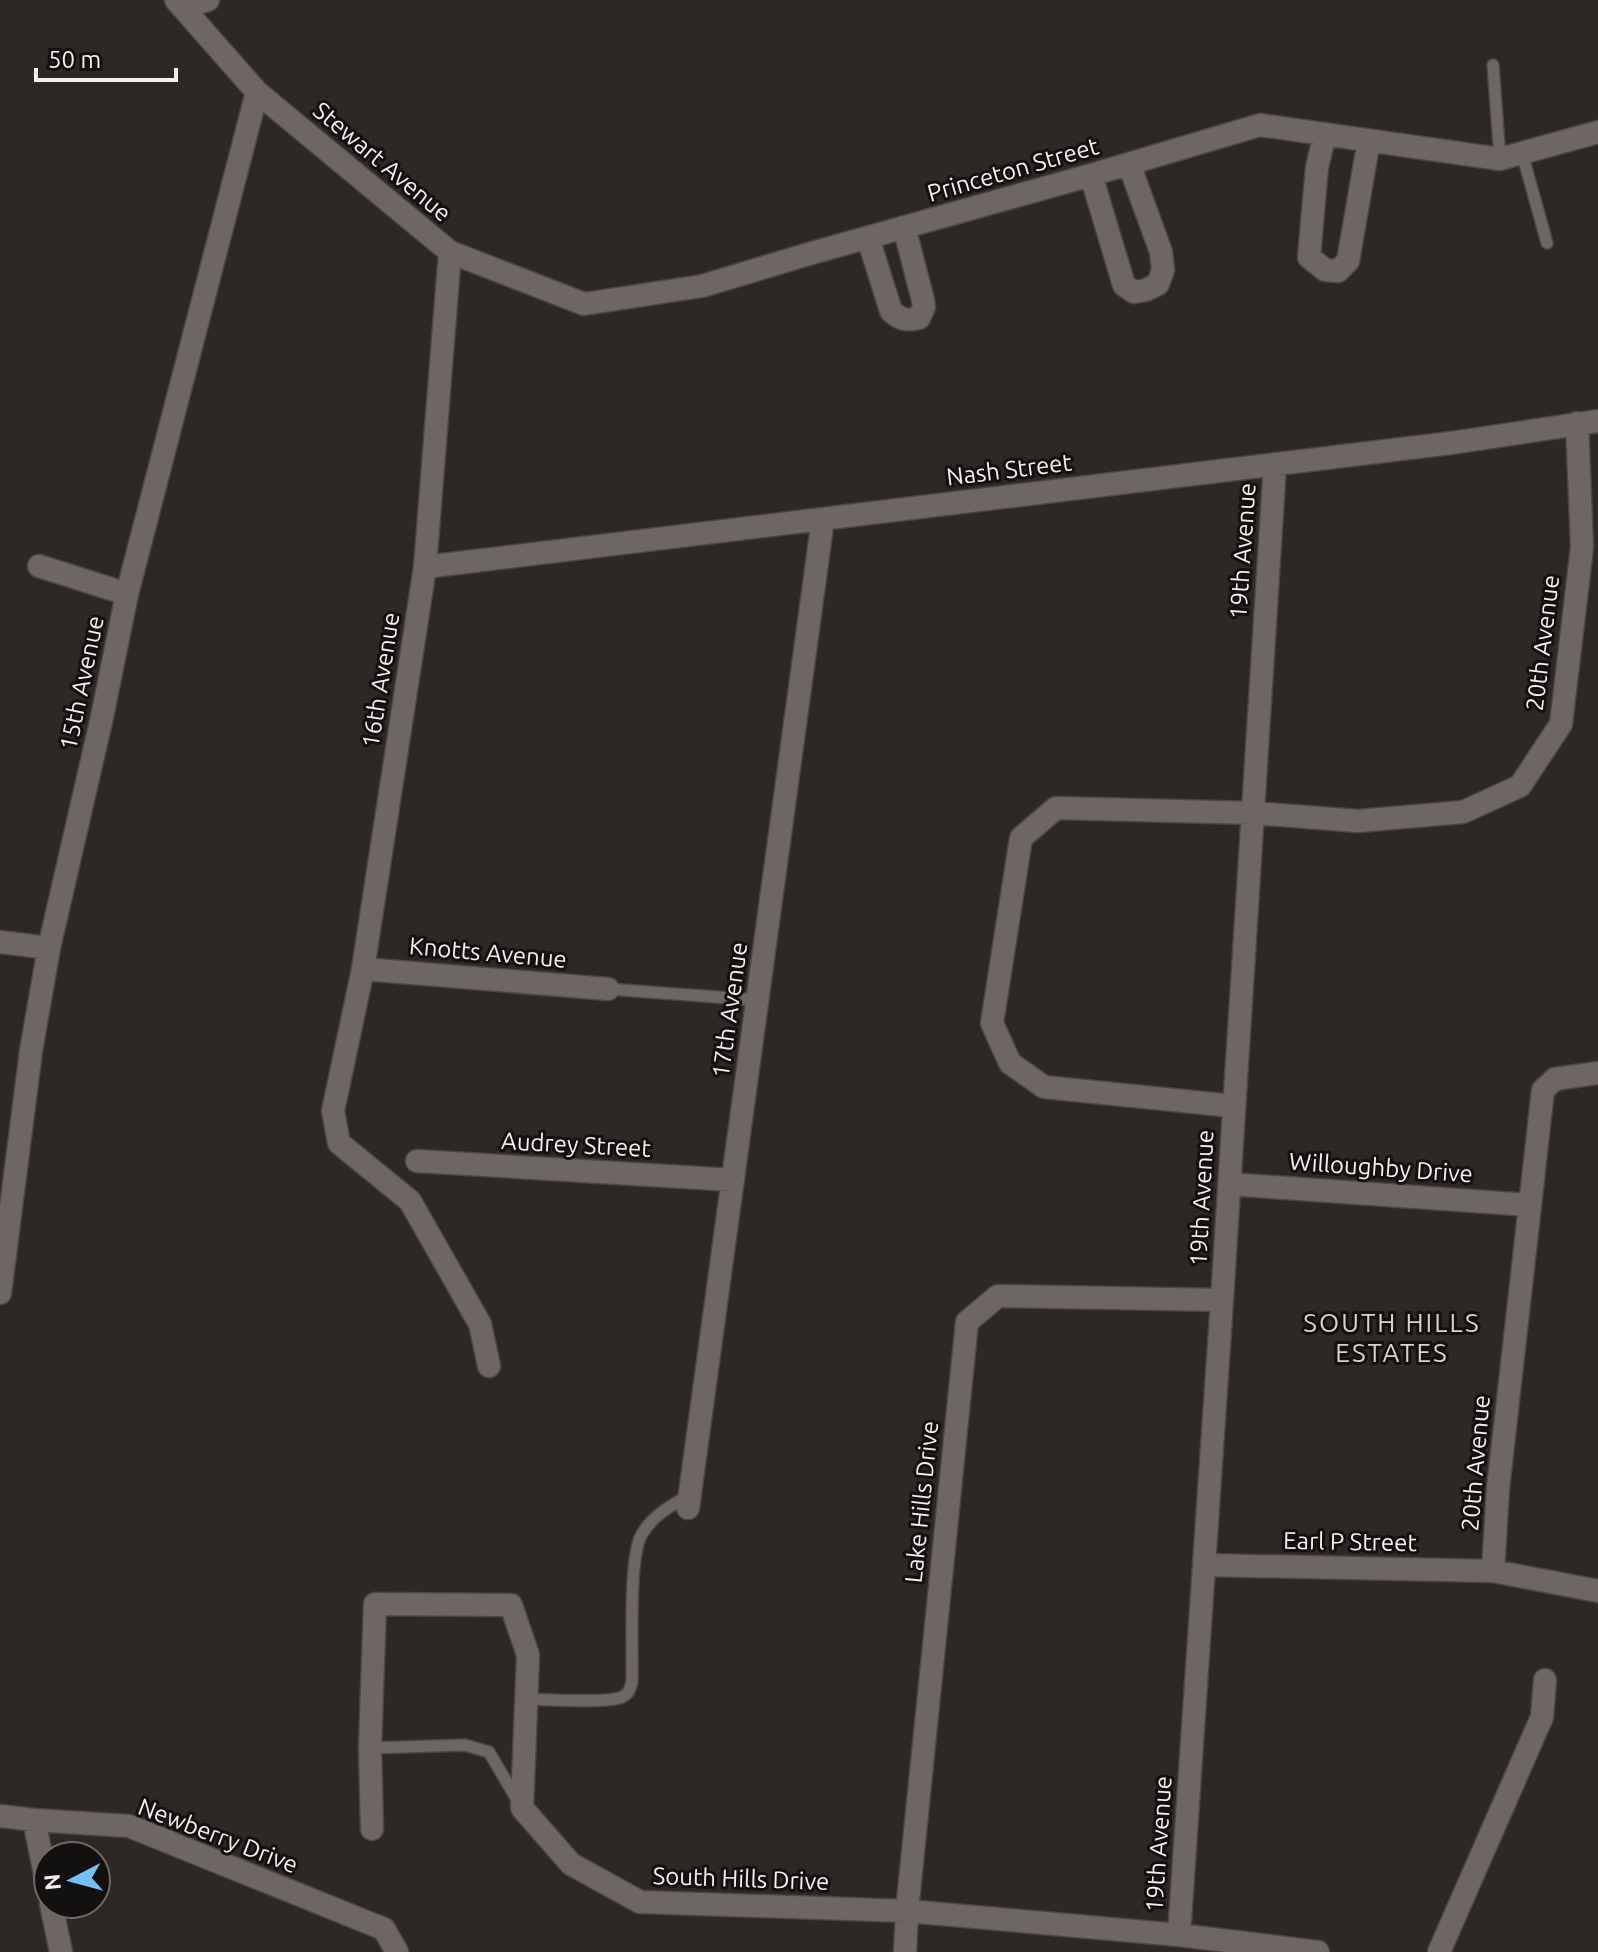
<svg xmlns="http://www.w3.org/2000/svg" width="1598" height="1952" font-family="Ubuntu,sans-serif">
<rect width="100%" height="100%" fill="#2d2725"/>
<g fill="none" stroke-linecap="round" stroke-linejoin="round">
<defs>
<path id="lane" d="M 1493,65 L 1500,159
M 1522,153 L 1547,243
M 608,989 L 758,1000
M 526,1699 C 546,1699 607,1704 622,1697 C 629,1694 630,1689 632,1682 C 633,1652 628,1556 642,1534 C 653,1515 671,1506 689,1495
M 370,1748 L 465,1745 L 489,1752 L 519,1803"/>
<path id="street" d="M 176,0 L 257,92 L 450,252 L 584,304 L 702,286 L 812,253 L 1091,175 L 1260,125 L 1500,159 L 1598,132
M 184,7 L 208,0
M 1325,134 L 1317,167 L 1309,257 L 1325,270 L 1338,271 L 1348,261 L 1369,140
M 1091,175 L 1124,285 L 1134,292 L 1146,290 L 1158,284 L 1163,270 L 1161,252 L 1129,164
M 868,238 L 891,311 C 901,320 907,321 919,318 L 924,307 L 923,300 L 904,227
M 450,252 L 425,567 L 363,969 L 333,1111 L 339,1143 L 410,1201 L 480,1324 L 489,1366
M 39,566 L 127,594
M 425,567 L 1451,443 L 1598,421
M 0,942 L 49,948
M 363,969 L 608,989
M 1233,1106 L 1044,1087 L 1010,1063 L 992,1023 L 1021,838 L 1056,808 L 1254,813 L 1358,821 L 1463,812 L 1520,786 L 1561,724 L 1582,547 L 1577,423
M 417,1161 L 733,1180
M 1229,1184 L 1529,1205
M 0,1293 L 31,1051 L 49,948 L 102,717 L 127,594 L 257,92
M 688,1508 L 823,519
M 1205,1565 L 1493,1571 L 1598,1591
M 1493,1571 L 1498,1489 L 1543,1090 L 1555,1079 L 1598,1073
M 0,1816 L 34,1820 L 129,1826 L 384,1929 L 397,1952
M 34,1820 L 48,1889
M 372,1829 L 370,1748 L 375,1604 L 511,1605 L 528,1655 L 522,1808 L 571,1864 L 640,1902 L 907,1911 L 1179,1935 L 1318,1952
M 51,1904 L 61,1952
M 1179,1935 L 1222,1300 L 1275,464
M 905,1952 L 907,1911 L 967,1322 L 998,1296 L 1222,1300
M 1439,1952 L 1542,1717 L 1545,1680"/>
</defs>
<use href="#lane" stroke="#4b4644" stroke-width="14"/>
<use href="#street" stroke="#4b4644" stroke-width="25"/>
<use href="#lane" stroke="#6e6665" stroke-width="11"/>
<use href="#street" stroke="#6e6665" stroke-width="22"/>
</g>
<g text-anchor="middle" stroke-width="6" stroke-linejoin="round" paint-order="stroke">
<g font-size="24" fill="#f5f0ef" stroke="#131010">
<text transform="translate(382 162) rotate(40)" y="8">Stewart Avenue</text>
<text transform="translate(1013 170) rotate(-16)" y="8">Princeton Street</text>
<text transform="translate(1009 470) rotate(-7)" y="8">Nash Street</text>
<text transform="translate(1243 551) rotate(-86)" y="8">19th Avenue</text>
<text transform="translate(1543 643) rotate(-83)" y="8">20th Avenue</text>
<text transform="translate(381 680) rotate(-81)" y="8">16th Avenue</text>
<text transform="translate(82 683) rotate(-78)" y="8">15th Avenue</text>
<text transform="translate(488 953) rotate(5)" y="8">Knotts Avenue</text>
<text transform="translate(730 1010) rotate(-82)" y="8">17th Avenue</text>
<text transform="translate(576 1145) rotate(3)" y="8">Audrey Street</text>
<text transform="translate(1381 1168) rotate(4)" y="8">Willoughby Drive</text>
<text transform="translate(1202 1198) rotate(-87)" y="8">19th Avenue</text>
<text transform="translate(1476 1463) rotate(-85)" y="8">20th Avenue</text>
<text transform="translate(922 1502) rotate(-84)" y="8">Lake Hills Drive</text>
<text transform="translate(1350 1542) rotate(1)" y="8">Earl P Street</text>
<text transform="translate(218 1836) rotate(21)" y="8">Newberry Drive</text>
<text transform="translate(1159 1844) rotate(-86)" y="8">19th Avenue</text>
<text transform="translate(741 1879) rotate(2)" y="8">South Hills Drive</text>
</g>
<g font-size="26" letter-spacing="2" fill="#dbd2d0" stroke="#131010">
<text x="1392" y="1332">SOUTH HILLS<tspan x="1392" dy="30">ESTATES</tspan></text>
</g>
</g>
<g transform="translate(72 1880) rotate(264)"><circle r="38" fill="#131010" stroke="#6d6a69" stroke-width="2"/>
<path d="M0-6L14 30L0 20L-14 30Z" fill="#76c0f7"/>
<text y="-12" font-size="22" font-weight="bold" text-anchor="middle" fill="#f5f0ef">N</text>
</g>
<path d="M36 68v12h140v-12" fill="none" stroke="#f5f0ef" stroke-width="4"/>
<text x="48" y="68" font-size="24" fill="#f5f0ef" stroke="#131010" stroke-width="6" paint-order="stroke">50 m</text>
</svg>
